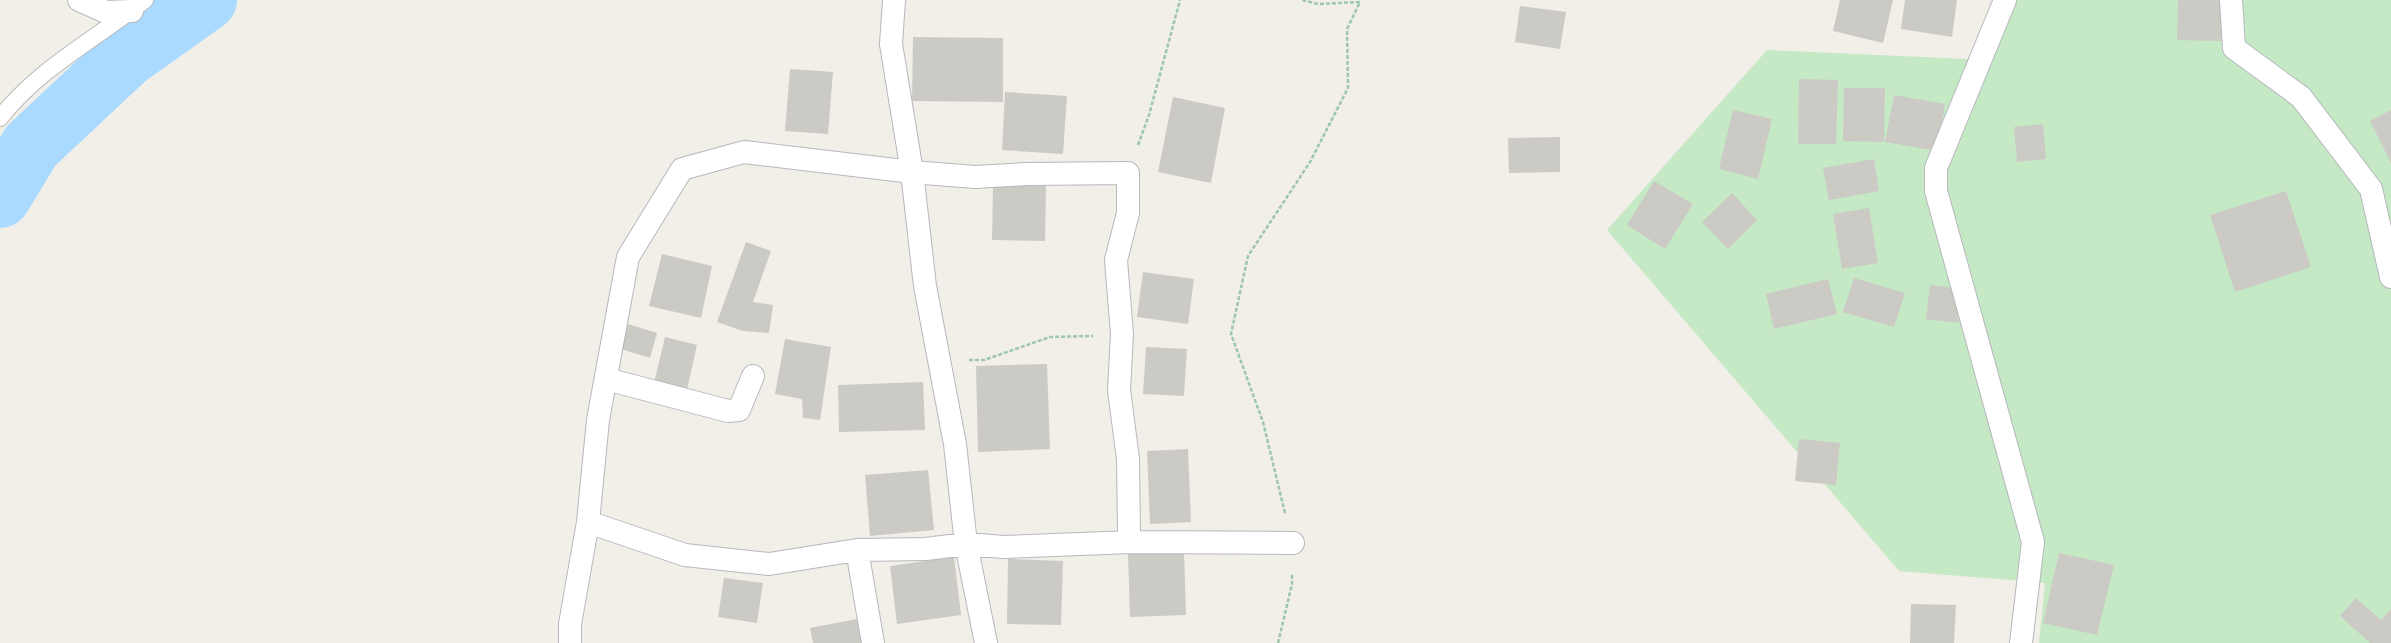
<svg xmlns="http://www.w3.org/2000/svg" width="2391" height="643" font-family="Raleway,sans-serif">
<rect width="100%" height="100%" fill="#f1efe8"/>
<path fill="#c5e8c5" d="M 2007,0 L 2391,0 L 2391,643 L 2039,643 L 2045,583 L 1899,571 L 1607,230 L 1767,50 L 1990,60 Z"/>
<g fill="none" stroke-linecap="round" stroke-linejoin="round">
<path stroke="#aadaff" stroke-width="62" d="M 0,197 L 31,146 L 127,56 L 206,0"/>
</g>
<path fill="#cccac5" d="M 1840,0 L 1893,0 L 1883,43 L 1833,31 Z
M 1905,0 L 1957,0 L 1952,37 L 1901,29 Z
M 2178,0 L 2221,0 L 2221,41 L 2177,40 Z
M 1520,6 L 1566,12 L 1560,49 L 1515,42 Z
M 913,37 L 1003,38 L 1003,102 L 912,101 Z
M 790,69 L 833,72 L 828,134 L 785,131 Z
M 1799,79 L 1838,80 L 1836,144 L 1798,144 Z
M 1844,88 L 1885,88 L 1884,142 L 1843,141 Z
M 1005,92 L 1067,96 L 1063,154 L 1002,150 Z
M 1894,95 L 1945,104 L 1937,151 L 1885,142 Z
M 1173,97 L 1225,108 L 1211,183 L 1158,172 Z
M 1733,110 L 1772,119 L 1758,179 L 1719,169 Z
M 2391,110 L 2391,163 L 2370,121 Z
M 2043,124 L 2046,159 L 2017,162 L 2014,127 Z
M 1560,137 L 1560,172 L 1509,173 L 1508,138 Z
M 1874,159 L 1879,191 L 1829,200 L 1823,168 Z
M 1654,181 L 1693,204 L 1665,249 L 1627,225 Z
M 993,185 L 1046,186 L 1045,241 L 992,240 Z
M 2286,191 L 2311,267 L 2235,292 L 2210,215 Z
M 1732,193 L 1757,220 L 1728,249 L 1702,222 Z
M 1869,208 L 1878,263 L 1842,269 L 1833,214 Z
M 746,242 L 771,251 L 753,302 L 773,305 L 769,333 L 743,331 L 717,322 Z
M 662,254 L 712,266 L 701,318 L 649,306 Z
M 1143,272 L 1194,279 L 1188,324 L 1137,317 Z
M 1854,278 L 1905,293 L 1894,327 L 1843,312 Z
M 1828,279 L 1837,314 L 1774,329 L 1766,294 Z
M 1930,285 L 1962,289 L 1958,323 L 1926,319 Z
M 628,324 L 657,333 L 650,358 L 621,349 Z
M 665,337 L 697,345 L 687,390 L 654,383 Z
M 785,339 L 831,347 L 820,420 L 803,418 L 802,399 L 775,394 Z
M 1146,347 L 1187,349 L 1184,396 L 1143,394 Z
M 1047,364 L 1050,449 L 978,452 L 976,366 Z
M 923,382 L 925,430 L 839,432 L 838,385 Z
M 1799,439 L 1840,443 L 1836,485 L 1795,481 Z
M 1188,449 L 1191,522 L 1150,524 L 1147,451 Z
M 928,470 L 934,530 L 870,536 L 865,475 Z
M 1184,553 L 1186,615 L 1130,617 L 1128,554 Z
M 2059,553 L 2114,565 L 2097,635 L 2043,623 Z
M 954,557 L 961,615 L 897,624 L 890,566 Z
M 1008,559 L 1063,561 L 1061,625 L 1007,624 Z
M 724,578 L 763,583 L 757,623 L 718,617 Z
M 2356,598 L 2381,620 L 2391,609 L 2391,643 L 2370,643 L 2340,616 Z
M 1911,604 L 1956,605 L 1954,643 L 1910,643 Z
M 857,619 L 861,643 L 813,643 L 810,628 Z"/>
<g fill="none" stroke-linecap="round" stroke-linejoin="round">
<defs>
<path id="service" d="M 0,118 C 39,68 96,39 145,0"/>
<path id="minor" d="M 79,0 L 106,12 L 132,11
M 894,0 L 891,44 L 912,172 L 925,286 L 955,444 L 966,544 L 986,643
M 2005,0 L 1936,168 L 1936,191 L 2033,542 L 2021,643
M 2231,0 L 2234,48 L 2301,97 L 2371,189 L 2391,277
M 606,379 L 728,411 L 739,410 L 753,376
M 588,522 L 685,555 L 769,564 L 857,550 L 926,549 L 966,544 L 1004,547 L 1131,542 L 1293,543
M 857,550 L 873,643
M 570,643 L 570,624 L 588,522 L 598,420 L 628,257 L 682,169 L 744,152 L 912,172 L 975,177 L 1027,174 L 1128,173 L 1128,213 L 1116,260 L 1122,334 L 1119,390 L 1128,459 L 1129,534 L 1131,542"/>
</defs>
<use href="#service" stroke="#b5b8bc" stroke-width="18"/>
<use href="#minor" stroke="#b5b8bc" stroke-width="24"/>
<path stroke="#9cc7a9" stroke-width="2.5" stroke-dasharray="4 2" stroke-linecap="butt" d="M 1138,145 L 1149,115 L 1180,0
M 969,360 L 984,360 L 1050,337 L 1093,336
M 1285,513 L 1263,422 L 1231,334 L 1248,256 L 1310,162 L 1348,88 L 1347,29 L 1360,2 L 1318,4 L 1302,0
M 1278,643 L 1292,584 L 1292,573"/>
<use href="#service" stroke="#fff" stroke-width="16"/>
<use href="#minor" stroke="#fff" stroke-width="22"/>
</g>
</svg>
